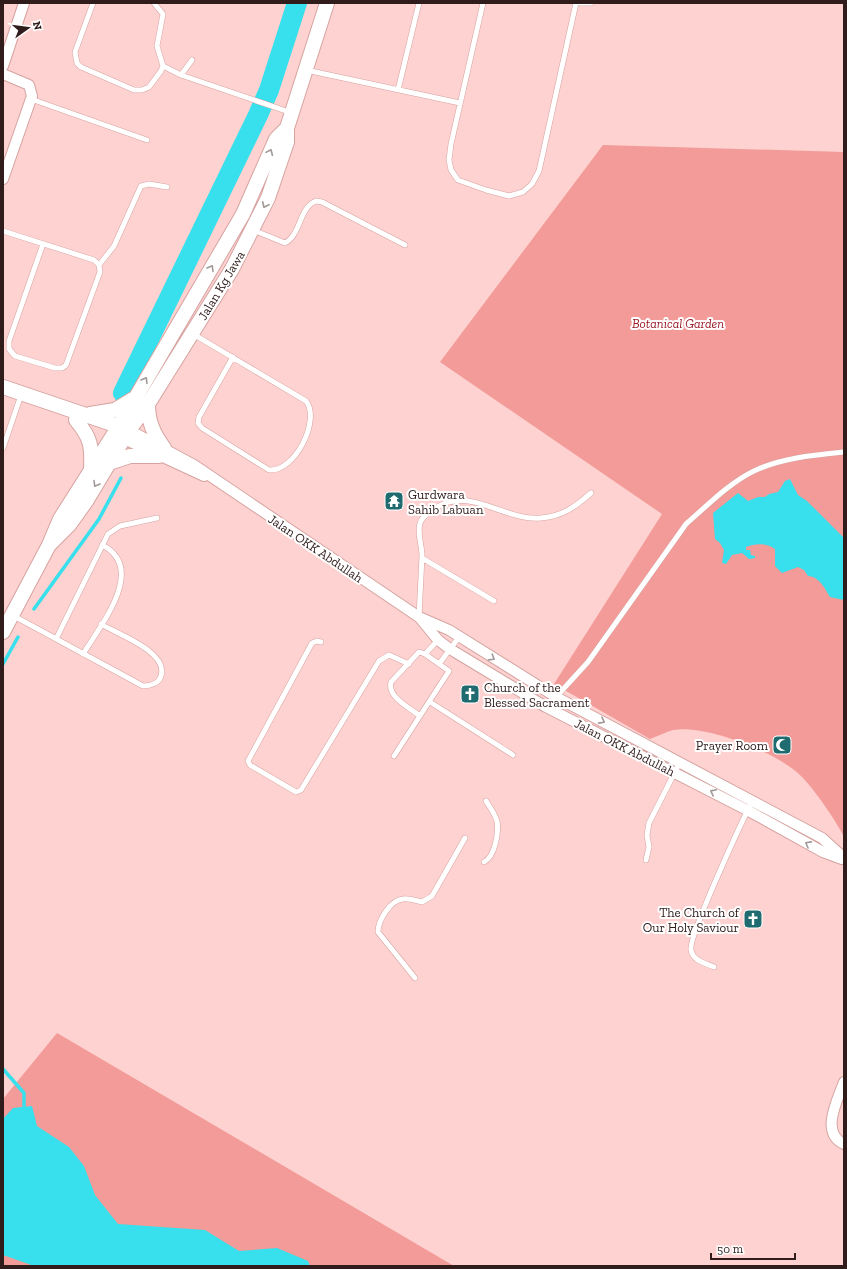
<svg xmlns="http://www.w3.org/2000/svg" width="847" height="1269" font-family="'Zilla Slab',serif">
<rect width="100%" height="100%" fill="#fdd2d0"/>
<path fill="#f29b98" d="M 603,145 L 844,152 L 844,837 C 837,822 814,789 802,777 C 779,753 706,724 673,730 C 666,732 658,736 650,739 L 554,684 L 662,514 L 440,362 Z
M 57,1033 L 454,1266 L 3,1266 L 3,1099 Z"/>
<path fill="#37e0ec" d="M 790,479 L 798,495 L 807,501 L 844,538 L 844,600 L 830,597 C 825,589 820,577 808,576 L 804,570 L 798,567 L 782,573 L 775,566 L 775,549 C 766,543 756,543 746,547 L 746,550 L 750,550 L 751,555 L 755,556 L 755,558 L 749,559 L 742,553 L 732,555 L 726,564 L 722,563 L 724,550 L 720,543 L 715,539 L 713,513 L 738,493 L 748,501 L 758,497 L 765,497 L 769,494 L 778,492 L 785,481 Z
M 32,1106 L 37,1126 L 69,1147 L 84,1166 L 95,1195 L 118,1224 L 205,1230 L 239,1251 L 277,1248 L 308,1261 L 310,1266 L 34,1266 L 3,1255 L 3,1119 L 13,1108 Z"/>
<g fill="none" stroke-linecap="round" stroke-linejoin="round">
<path stroke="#37e0ec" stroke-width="3.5" d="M 34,609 L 99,519 L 121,478
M 3,664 L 18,637
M 3,1069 L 24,1093 L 24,1107"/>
<path stroke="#37e0ec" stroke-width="20" d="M 123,393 L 258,115 L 269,90 L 297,3"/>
<defs>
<path id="lane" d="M 93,3 L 75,52 L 77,63 L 81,67 L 134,90 L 142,90 L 149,87 L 161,71 L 163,66 L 157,46 L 163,14 L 154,3
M 483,3 L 451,144 L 449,160 L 451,170 L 458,180 L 486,190 L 509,196 L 523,192 L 532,184 L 539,171 L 576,3
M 580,3 L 591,3
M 163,66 L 181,75 L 292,113
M 306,70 L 460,103
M 181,75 L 192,60
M 398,90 L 419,3
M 31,99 L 147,140
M 253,230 L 285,243 C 301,235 299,207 316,201 L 322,202 L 405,245
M 3,231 L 94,260 L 99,265 L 100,272 L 66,365 L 62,368 L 55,368 L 15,356 L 9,349 L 9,341 L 43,244
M 99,265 L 114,246 L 141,186 L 149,184 L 167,187
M 193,334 L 306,401 C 321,420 295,472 269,470 L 202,428 L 198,423 L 199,417 L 233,357
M 3,448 L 21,395
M 422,558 L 494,601
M 12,615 L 143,686 C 151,686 159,683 161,676 C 169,652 117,634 101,624
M 419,617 C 420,597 421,576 422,556 C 422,545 417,534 420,523 C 422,517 428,513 433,510 C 467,483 505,522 541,518 C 563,516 575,507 591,493
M 56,639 L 108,534 L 120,526 L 157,518
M 321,642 L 317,641 L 312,643 L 248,761 L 250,765 L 296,792 L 301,790 L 379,661 L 389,655 L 409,664
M 83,654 C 100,626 148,568 102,545
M 425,654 L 438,640
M 439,664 L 459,637
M 556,697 L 588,662 L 686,524 C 707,506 729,483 754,471 C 781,458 814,455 844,452
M 430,702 L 513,755
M 394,756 L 449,671 L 425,654 L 419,652 L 391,682 C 387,697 410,708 420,716
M 646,860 L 649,847 L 647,835 L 649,823 L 680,762
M 484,862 C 495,857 499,832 497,821 C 495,814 490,807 486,801
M 714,967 C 705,963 693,961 691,950 C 688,937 743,819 753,800
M 415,978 L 378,932 C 378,921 390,900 403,899 C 409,898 417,901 422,902 L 432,896 L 465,838"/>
<path id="street" d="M 3,66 L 24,3
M 3,74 L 29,85 L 32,96 L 3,179
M 129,430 L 194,465 L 419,617 L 449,630 L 556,697 L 822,838 L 844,858
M 124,439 L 204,476
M 420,618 L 438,640 L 450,649 L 546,707 L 747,810 L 823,852 L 842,859
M 844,1082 C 837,1101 820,1133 844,1144"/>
<path id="secondary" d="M 3,387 L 127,429
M 148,404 C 148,421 153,433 164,448
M 90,414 L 115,410 L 133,399
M 76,420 C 91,438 92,446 91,469
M 109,463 L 130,456 L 159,456
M 49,545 L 70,524 L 87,500 L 129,430 L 148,404 L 232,269 L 268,198 L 287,142 L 287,128 L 327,3
M 3,632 L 49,545 L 60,519 L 119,426 L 243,214 L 276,139 L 287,128"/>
</defs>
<use href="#lane" stroke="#d6a3a0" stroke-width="6"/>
<use href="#street" stroke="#d6a3a0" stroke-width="12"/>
<use href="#secondary" stroke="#d6a3a0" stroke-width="16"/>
<use href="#lane" stroke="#fff" stroke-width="5"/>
<use href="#street" stroke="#fff" stroke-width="10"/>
<use href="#secondary" stroke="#fff" stroke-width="14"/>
</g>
<defs><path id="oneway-chevron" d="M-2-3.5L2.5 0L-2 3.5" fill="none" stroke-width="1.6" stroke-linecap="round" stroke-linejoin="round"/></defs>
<g stroke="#a19998">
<use href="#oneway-chevron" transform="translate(270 152) rotate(-66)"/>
<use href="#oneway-chevron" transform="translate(265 205) rotate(115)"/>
<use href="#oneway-chevron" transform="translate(211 268) rotate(-59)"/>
<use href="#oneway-chevron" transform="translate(145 380) rotate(-59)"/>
<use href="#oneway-chevron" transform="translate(96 484) rotate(121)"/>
<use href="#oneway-chevron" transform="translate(492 658) rotate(32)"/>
<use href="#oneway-chevron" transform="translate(602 721) rotate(28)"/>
<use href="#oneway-chevron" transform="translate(713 792) rotate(-153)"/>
<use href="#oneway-chevron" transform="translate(808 844) rotate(-151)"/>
</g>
<defs>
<symbol id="temple-square" viewBox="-11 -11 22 22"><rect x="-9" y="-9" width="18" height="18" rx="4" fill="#1f6b70" stroke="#fff"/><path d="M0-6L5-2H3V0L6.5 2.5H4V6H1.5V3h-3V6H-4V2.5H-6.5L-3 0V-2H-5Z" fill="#fff"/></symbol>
<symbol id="church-square" viewBox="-11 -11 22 22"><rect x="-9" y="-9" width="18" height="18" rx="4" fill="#1f6b70" stroke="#fff"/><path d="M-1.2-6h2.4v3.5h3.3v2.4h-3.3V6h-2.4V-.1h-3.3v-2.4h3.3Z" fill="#fff"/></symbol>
<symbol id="mosque-square" viewBox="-11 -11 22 22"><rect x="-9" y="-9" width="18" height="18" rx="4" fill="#1f6b70" stroke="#fff"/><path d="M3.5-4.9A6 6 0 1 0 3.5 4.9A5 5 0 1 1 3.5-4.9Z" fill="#fff"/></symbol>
</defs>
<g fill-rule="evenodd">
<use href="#temple-square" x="383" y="490" width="22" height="22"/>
<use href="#church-square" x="459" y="683" width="22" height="22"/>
<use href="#mosque-square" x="771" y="734" width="22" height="22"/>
<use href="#church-square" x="742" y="908" width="22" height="22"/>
</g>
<g text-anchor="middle" stroke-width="4" stroke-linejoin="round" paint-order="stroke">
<g font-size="13" fill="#2f1c1b" stroke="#fff">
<text transform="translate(221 285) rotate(-59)" y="5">Jalan Kg Jawa</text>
<text transform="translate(316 548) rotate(34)" y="5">Jalan OKK Abdullah</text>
<text transform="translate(625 747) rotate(27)" y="5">Jalan OKK Abdullah</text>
</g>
<g font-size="13" font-style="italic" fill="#9a1b28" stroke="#fff">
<text x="678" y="328">Botanical Garden</text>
</g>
<g font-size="13" fill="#2f1c1b" stroke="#fff" text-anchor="start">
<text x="408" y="499">Gurdwara<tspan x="408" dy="15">Sahib Labuan</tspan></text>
<text x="484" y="692">Church of the<tspan x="484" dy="15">Blessed Sacrament</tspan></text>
<text x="768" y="750" text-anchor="end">Prayer Room</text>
<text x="739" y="917" text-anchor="end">The Church of<tspan x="739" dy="15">Our Holy Saviour</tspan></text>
</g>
</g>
<rect width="847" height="1269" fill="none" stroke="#2f1c1b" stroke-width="8"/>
<g transform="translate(28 28) rotate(76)" stroke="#ffffff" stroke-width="3" paint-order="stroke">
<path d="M0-3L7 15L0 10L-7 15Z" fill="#2f1c1b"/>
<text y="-6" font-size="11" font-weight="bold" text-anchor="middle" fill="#2f1c1b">N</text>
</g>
<path d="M711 1253v6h84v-6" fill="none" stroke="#2f1c1b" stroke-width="2"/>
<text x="717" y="1253" font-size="12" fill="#2f1c1b" stroke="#ffffff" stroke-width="3" paint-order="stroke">50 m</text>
</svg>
